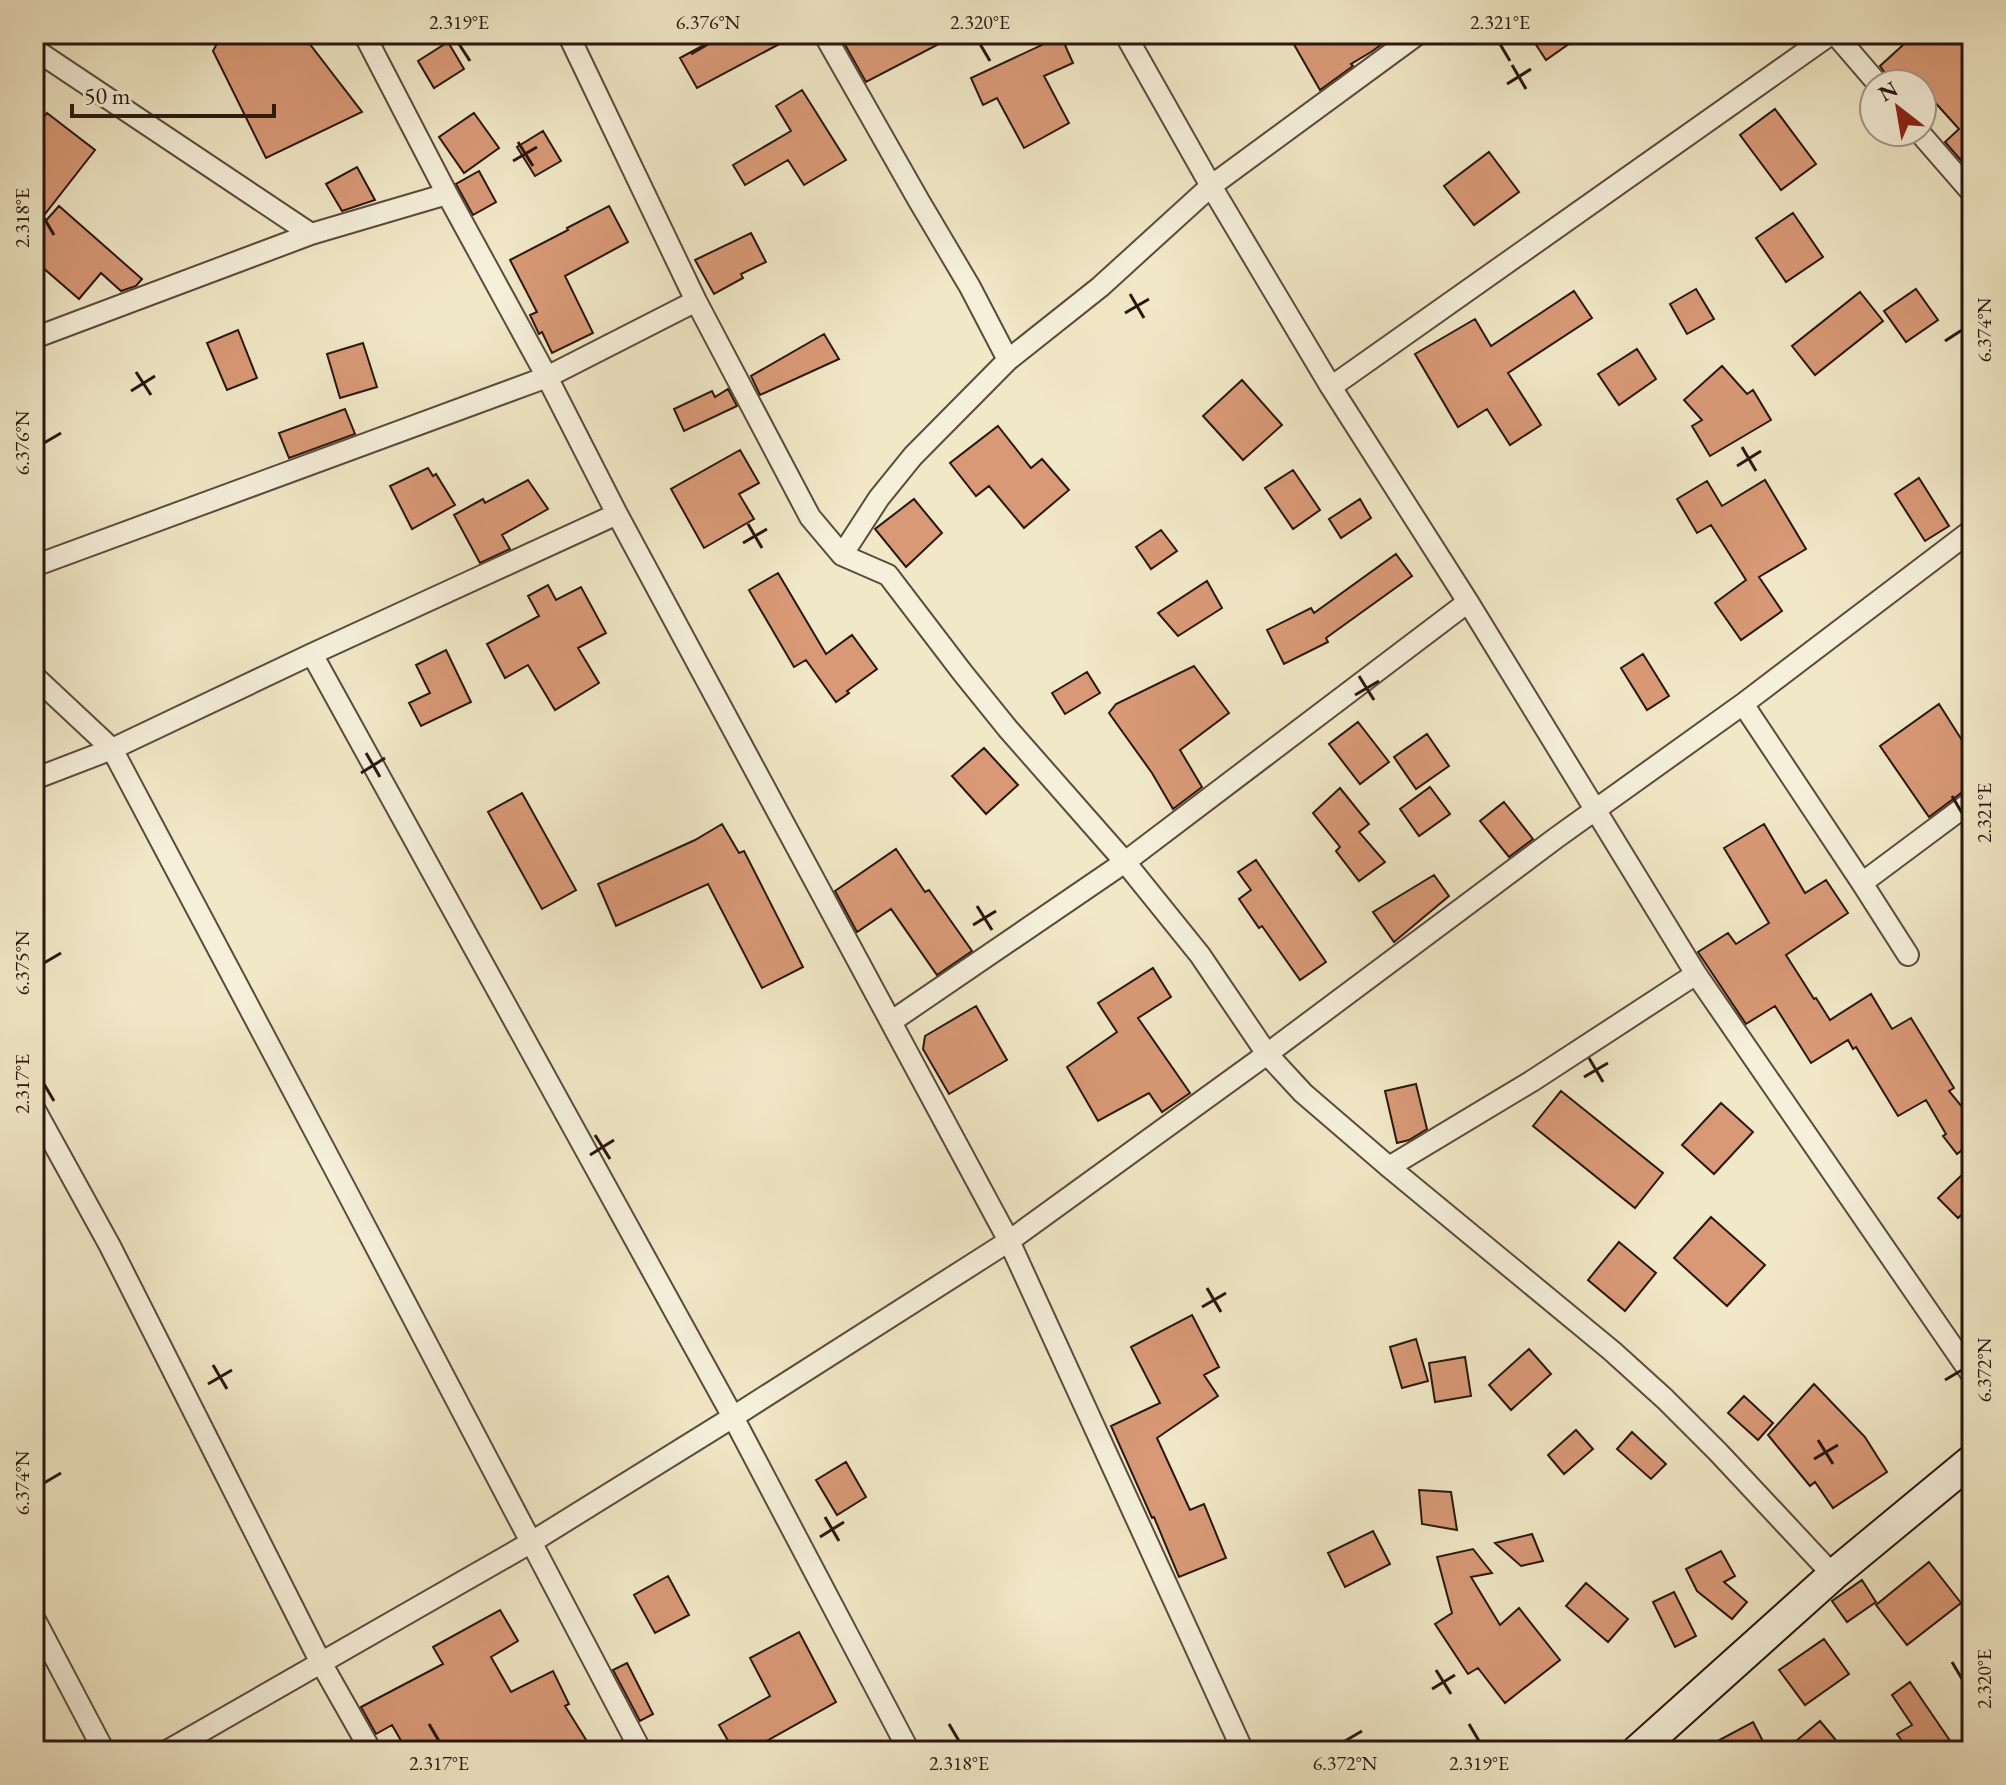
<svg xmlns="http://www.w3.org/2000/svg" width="2006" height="1785" font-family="'EB Garamond',serif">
<rect width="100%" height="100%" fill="#f1e8c7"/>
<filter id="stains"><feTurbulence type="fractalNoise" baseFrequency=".0025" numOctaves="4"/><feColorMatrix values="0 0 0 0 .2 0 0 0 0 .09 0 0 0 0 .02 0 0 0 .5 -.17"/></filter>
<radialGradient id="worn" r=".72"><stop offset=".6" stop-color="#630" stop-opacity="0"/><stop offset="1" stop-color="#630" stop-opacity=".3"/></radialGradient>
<path fill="#d99977" stroke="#291710" stroke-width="2" d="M 222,34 L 302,34 L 362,112 L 266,158 L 213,51 Z
M 724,34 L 798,34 L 697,88 L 680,58 Z
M 839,34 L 958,34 L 866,82 Z
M 1288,34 L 1396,34 L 1371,52 L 1351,64 L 1353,66 L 1320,90 Z
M 1529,34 L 1583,34 L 1546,60 Z
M 1915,34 L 1972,34 L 1972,173 L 1945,142 L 1959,129 L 1922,88 L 1922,84 L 1893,84 L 1880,66 Z
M 1061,36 L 1073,63 L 1044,76 L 1069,123 L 1024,148 L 997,98 L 983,105 L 971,78 Z
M 448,42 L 464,69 L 434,88 L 418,61 Z
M 802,90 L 846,160 L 804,185 L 788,160 L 745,185 L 733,165 L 791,131 L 776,106 Z
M 1775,109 L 1816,164 L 1781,190 L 1740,135 Z
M 47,113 L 95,150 L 34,228 L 34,130 Z
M 474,113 L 499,148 L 464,173 L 439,137 Z
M 543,131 L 561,161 L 535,176 L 517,147 Z
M 1489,152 L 1519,192 L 1474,225 L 1444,186 Z
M 357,167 L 375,200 L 342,211 L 326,184 Z
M 479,171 L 496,202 L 473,215 L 456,184 Z
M 59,206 L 142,279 L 136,286 L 121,291 L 101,273 L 79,299 L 34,260 L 34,234 Z
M 609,206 L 628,242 L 565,276 L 593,333 L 552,353 L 542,332 L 539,334 L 530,315 L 537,312 L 510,260 L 568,230 L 567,228 Z
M 1793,213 L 1823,257 L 1786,282 L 1756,238 Z
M 751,233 L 766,262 L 741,274 L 743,278 L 714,294 L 695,260 Z
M 1696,289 L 1714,319 L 1687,334 L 1670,304 Z
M 1916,289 L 1938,320 L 1906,342 L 1884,311 Z
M 1574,291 L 1592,318 L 1508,373 L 1541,425 L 1510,445 L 1487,409 L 1458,427 L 1415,354 L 1475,319 L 1491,346 Z
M 1860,292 L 1883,321 L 1815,375 L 1792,346 Z
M 238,330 L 257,378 L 227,390 L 207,343 Z
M 824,334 L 839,359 L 760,395 L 751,376 Z
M 363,343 L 377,387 L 340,398 L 327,354 Z
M 1637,349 L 1656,379 L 1619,405 L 1598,374 Z
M 1722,366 L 1747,394 L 1753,390 L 1771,420 L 1710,456 L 1692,426 L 1702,420 L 1684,400 Z
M 1242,380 L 1282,425 L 1243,460 L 1203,416 Z
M 728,389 L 737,406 L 684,431 L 674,409 L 712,391 L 715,397 Z
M 345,409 L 355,434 L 289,458 L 279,433 Z
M 998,426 L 1031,468 L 1042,459 L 1069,490 L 1024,528 L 989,486 L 976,496 L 950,463 Z
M 740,450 L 759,483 L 739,494 L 754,519 L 704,548 L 671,489 Z
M 428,468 L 433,476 L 436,474 L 455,505 L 412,529 L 390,486 Z
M 1293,470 L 1320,510 L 1293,529 L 1265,488 Z
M 1919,478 L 1949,526 L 1925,541 L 1895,494 Z
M 528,480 L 548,509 L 502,535 L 510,549 L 480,563 L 454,515 L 483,499 L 485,503 Z
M 1765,480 L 1806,549 L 1759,577 L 1782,611 L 1741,640 L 1715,603 L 1746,580 L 1711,525 L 1697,533 L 1677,499 L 1707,481 L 1722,506 Z
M 914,499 L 942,533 L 906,567 L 875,529 Z
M 1360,499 L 1371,518 L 1341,538 L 1329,519 Z
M 1161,530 L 1177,551 L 1151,569 L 1136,547 Z
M 1396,554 L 1412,576 L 1326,638 L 1328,642 L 1284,664 L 1267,630 L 1311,608 L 1314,613 Z
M 778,573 L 826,654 L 852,635 L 877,669 L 847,691 L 849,693 L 836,702 L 806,660 L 794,667 L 749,590 Z
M 1207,581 L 1222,608 L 1178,636 L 1158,613 Z
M 548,585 L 556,600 L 581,587 L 606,633 L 578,648 L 599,683 L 555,710 L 528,665 L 505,678 L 487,644 L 539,616 L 528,596 Z
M 446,650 L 471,702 L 421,726 L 409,703 L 430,693 L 416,665 Z
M 1643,654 L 1669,696 L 1647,710 L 1621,668 Z
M 1194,666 L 1229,713 L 1180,750 L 1202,787 L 1173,809 L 1152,773 L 1109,713 L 1116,704 Z
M 1087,672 L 1100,693 L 1065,714 L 1052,693 Z
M 1939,704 L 1972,756 L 1972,788 L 1964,791 L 1929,817 L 1880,746 Z
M 1358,722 L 1389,762 L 1360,784 L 1329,744 Z
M 1427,734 L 1449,766 L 1416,789 L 1394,757 Z
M 984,748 L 1018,785 L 986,814 L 952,776 Z
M 1430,787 L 1450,814 L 1419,836 L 1400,809 Z
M 1340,788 L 1369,824 L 1359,832 L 1385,862 L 1359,881 L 1336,851 L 1340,847 L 1313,813 Z
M 522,793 L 576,890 L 542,909 L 488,812 Z
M 1504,802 L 1533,839 L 1509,857 L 1480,821 Z
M 722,824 L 739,853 L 744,851 L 803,967 L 762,988 L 708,884 L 616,926 L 598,884 L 695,840 Z
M 1764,824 L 1805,893 L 1826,880 L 1848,913 L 1786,955 L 1814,999 L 1816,998 L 1830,1020 L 1871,994 L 1892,1029 L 1911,1018 L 1954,1088 L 1949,1091 L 1972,1119 L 1972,1142 L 1957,1154 L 1943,1136 L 1946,1134 L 1926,1100 L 1898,1116 L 1856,1047 L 1853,1049 L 1848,1040 L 1811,1063 L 1775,1006 L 1746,1024 L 1698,952 L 1728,933 L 1736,944 L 1769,923 L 1724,848 Z
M 896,849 L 925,892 L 929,890 L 972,951 L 937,975 L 891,909 L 857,932 L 835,891 Z
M 1256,860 L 1326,962 L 1300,980 L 1262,926 L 1259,928 L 1239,899 L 1251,890 L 1238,872 Z
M 1434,875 L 1449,896 L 1394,942 L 1373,912 Z
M 1153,968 L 1171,997 L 1138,1018 L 1190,1093 L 1162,1112 L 1149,1093 L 1098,1121 L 1067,1067 L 1117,1032 L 1098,1003 Z
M 976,1006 L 1007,1060 L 949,1094 L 923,1049 L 925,1036 Z
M 1416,1084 L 1427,1129 L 1409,1140 L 1397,1143 L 1385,1091 Z
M 1561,1091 L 1663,1173 L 1635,1208 L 1533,1126 Z
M 1721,1103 L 1753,1132 L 1714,1174 L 1682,1145 Z
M 1972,1165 L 1972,1205 L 1958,1218 L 1938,1198 Z
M 1711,1217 L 1765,1265 L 1727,1306 L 1674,1258 Z
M 1619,1242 L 1656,1273 L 1625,1311 L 1588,1280 Z
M 1192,1315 L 1219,1367 L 1204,1375 L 1218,1396 L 1157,1438 L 1190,1510 L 1204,1504 L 1226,1558 L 1179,1577 L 1154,1517 L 1152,1518 L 1111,1426 L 1160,1403 L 1131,1347 Z
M 1416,1339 L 1428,1381 L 1402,1388 L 1390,1347 Z
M 1529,1349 L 1551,1374 L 1511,1410 L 1489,1385 Z
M 1465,1357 L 1471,1396 L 1435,1402 L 1429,1363 Z
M 1814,1384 L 1865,1437 L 1887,1472 L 1833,1508 L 1815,1482 L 1810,1486 L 1768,1435 Z
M 1744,1396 L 1773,1423 L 1758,1440 L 1728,1413 Z
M 1576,1430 L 1593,1449 L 1564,1474 L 1548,1455 Z
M 1632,1432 L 1666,1464 L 1651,1479 L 1617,1449 Z
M 846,1462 L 866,1497 L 837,1515 L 816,1480 Z
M 1419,1490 L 1451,1492 L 1457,1530 L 1422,1524 Z
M 1373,1531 L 1390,1564 L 1345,1587 L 1328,1553 Z
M 1532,1534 L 1543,1561 L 1521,1566 L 1495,1543 Z
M 1473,1549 L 1492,1573 L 1471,1577 L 1500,1625 L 1519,1608 L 1560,1660 L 1505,1703 L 1478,1668 L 1468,1674 L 1435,1624 L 1452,1613 L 1437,1557 Z
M 1721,1551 L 1735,1576 L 1724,1582 L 1747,1602 L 1732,1619 L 1697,1591 L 1686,1569 Z
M 1929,1562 L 1961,1603 L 1907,1645 L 1876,1605 Z
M 668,1576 L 689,1615 L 655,1633 L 634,1595 Z
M 1862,1580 L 1876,1602 L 1847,1622 L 1832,1601 Z
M 1586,1583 L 1628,1619 L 1608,1642 L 1566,1606 Z
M 1674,1592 L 1696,1636 L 1675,1647 L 1653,1602 Z
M 500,1610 L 518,1641 L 491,1657 L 511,1692 L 553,1671 L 569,1704 L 565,1706 L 593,1751 L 407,1751 L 392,1725 L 376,1734 L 361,1707 L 443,1664 L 433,1647 Z
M 799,1632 L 836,1702 L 749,1751 L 734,1751 L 719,1725 L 770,1696 L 750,1658 Z
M 1824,1639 L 1849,1674 L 1805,1705 L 1779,1670 Z
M 627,1663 L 653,1714 L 640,1721 L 613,1670 Z
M 1910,1682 L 1957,1751 L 1909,1751 L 1897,1734 L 1912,1725 L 1892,1695 Z
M 1820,1721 L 1845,1751 L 1784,1751 Z
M 1753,1722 L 1768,1751 L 1699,1751 Z"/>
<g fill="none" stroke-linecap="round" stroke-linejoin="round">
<defs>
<path id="street" d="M 364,34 L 447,194 L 547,377 L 696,301
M 568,34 L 696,301 L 810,517 L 842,555 L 888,575 L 962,672 L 1008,729 L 1125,862 L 1200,955 L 1267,1054 L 1303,1093 L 1389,1167 L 1612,1351 L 1665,1399 L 1718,1452 L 1833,1575
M 824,34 L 919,201 L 970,287 L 1008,360
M 1125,34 L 1211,186 L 1331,387 L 1468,602 L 1696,974 L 1972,1375
M 1835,34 L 1878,84
M 34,49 L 311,234
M 1919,132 L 1972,193
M 34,338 L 311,234 L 447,194
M 1331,387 L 1831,34
M 842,555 L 879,498 L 913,456 L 1008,360 L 1100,287 L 1211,186 L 1418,34
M 34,566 L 547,377 L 617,514 L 1009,1241 L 1267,1054 L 1556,838 L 1743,704 L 1972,530
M 312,654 L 733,1417 L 909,1751
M 34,676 L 112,749 L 347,1192 L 641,1751
M 1743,704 L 1862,883 L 1908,955
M 34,779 L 112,749 L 312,654 L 617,514
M 1862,883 L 1972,801
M 892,1021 L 1125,862 L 1468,602
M 34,1108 L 110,1246 L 320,1661 L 371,1751
M 1389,1167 L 1532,1081 L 1696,974
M 34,1618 L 104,1751
M 167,1751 L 530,1543 L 733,1417 L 1009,1241 L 1243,1751"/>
<path id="secondary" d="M 1637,1751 L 1833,1575 L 1972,1460"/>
</defs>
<use href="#street" stroke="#5b4b3e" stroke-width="24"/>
<use href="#secondary" stroke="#291710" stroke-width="34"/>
<use href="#street" stroke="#f6f0db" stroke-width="20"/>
<use href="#secondary" stroke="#f6f0db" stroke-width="30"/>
</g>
<path fill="none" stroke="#291710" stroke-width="3" d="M 459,44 L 470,61M 980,44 L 990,61M 1500,44 L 1510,61M 691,54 L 708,44M 1512,65 L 1526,89M 1507,84 L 1531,69M 518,142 L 533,166M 513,161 L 537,147M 44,218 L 54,235M 1130,294 L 1144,318M 1125,313 L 1149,299M 1945,341 L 1962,330M 136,372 L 151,395M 131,391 L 155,376M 44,443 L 61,433M 1742,447 L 1756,471M 1737,466 L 1761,451M 748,524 L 762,548M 743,543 L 767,529M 1359,676 L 1374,700M 1355,695 L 1379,681M 366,753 L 380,777M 361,773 L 385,758M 1952,796 L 1962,813M 977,906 L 992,930M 973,925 L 996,911M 44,963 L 61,953M 1589,1058 L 1603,1082M 1584,1077 L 1608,1063M 44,1084 L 54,1101M 595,1135 L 610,1159M 590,1155 L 614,1140M 1207,1288 L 1221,1312M 1202,1307 L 1226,1293M 213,1365 L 227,1389M 1945,1380 L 1962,1370M 208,1384 L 232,1370M 1818,1440 L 1833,1464M 1814,1459 L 1838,1445M 44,1483 L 61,1473M 825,1517 L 839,1541M 820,1537 L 844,1522M 1952,1662 L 1962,1679M 1436,1670 L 1451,1694M 1432,1689 L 1455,1675M 429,1724 L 439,1741M 949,1724 L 959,1741M 1469,1724 L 1479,1741M 1345,1741 L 1362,1731"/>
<rect width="2006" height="1785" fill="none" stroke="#f1e8c7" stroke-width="88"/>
<g transform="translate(1898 108) rotate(329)"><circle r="38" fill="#f6f0db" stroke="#a4998a" stroke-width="2"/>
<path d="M0-6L14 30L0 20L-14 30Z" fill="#8f2418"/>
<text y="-12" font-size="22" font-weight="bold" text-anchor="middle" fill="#291710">N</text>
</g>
<path d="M72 104v12h202v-12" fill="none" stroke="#291710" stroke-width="4"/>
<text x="84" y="104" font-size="24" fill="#291710" stroke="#f6f0db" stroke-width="6" paint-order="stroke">50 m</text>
<rect x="44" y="44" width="1918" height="1697" fill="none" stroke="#291710" stroke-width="3"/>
<g font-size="20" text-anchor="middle" fill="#291710">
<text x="459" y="29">2.319°E</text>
<text x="708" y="29">6.376°N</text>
<text x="980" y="29">2.320°E</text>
<text x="1500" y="29">2.321°E</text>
<text transform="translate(22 218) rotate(-90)" y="7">2.318°E</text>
<text transform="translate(1984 330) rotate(-90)" y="7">6.374°N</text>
<text transform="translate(22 443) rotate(-90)" y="7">6.376°N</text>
<text transform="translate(1984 813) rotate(-90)" y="7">2.321°E</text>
<text transform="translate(22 963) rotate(-90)" y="7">6.375°N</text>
<text transform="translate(22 1084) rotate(-90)" y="7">2.317°E</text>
<text transform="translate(1984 1370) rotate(-90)" y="7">6.372°N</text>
<text transform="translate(22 1483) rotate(-90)" y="7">6.374°N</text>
<text transform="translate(1984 1679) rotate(-90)" y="7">2.320°E</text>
<text x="439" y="1770">2.317°E</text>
<text x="959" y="1770">2.318°E</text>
<text x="1345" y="1770">6.372°N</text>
<text x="1479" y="1770">2.319°E</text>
</g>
<rect width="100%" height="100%" filter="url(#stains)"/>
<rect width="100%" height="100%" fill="url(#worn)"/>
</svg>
